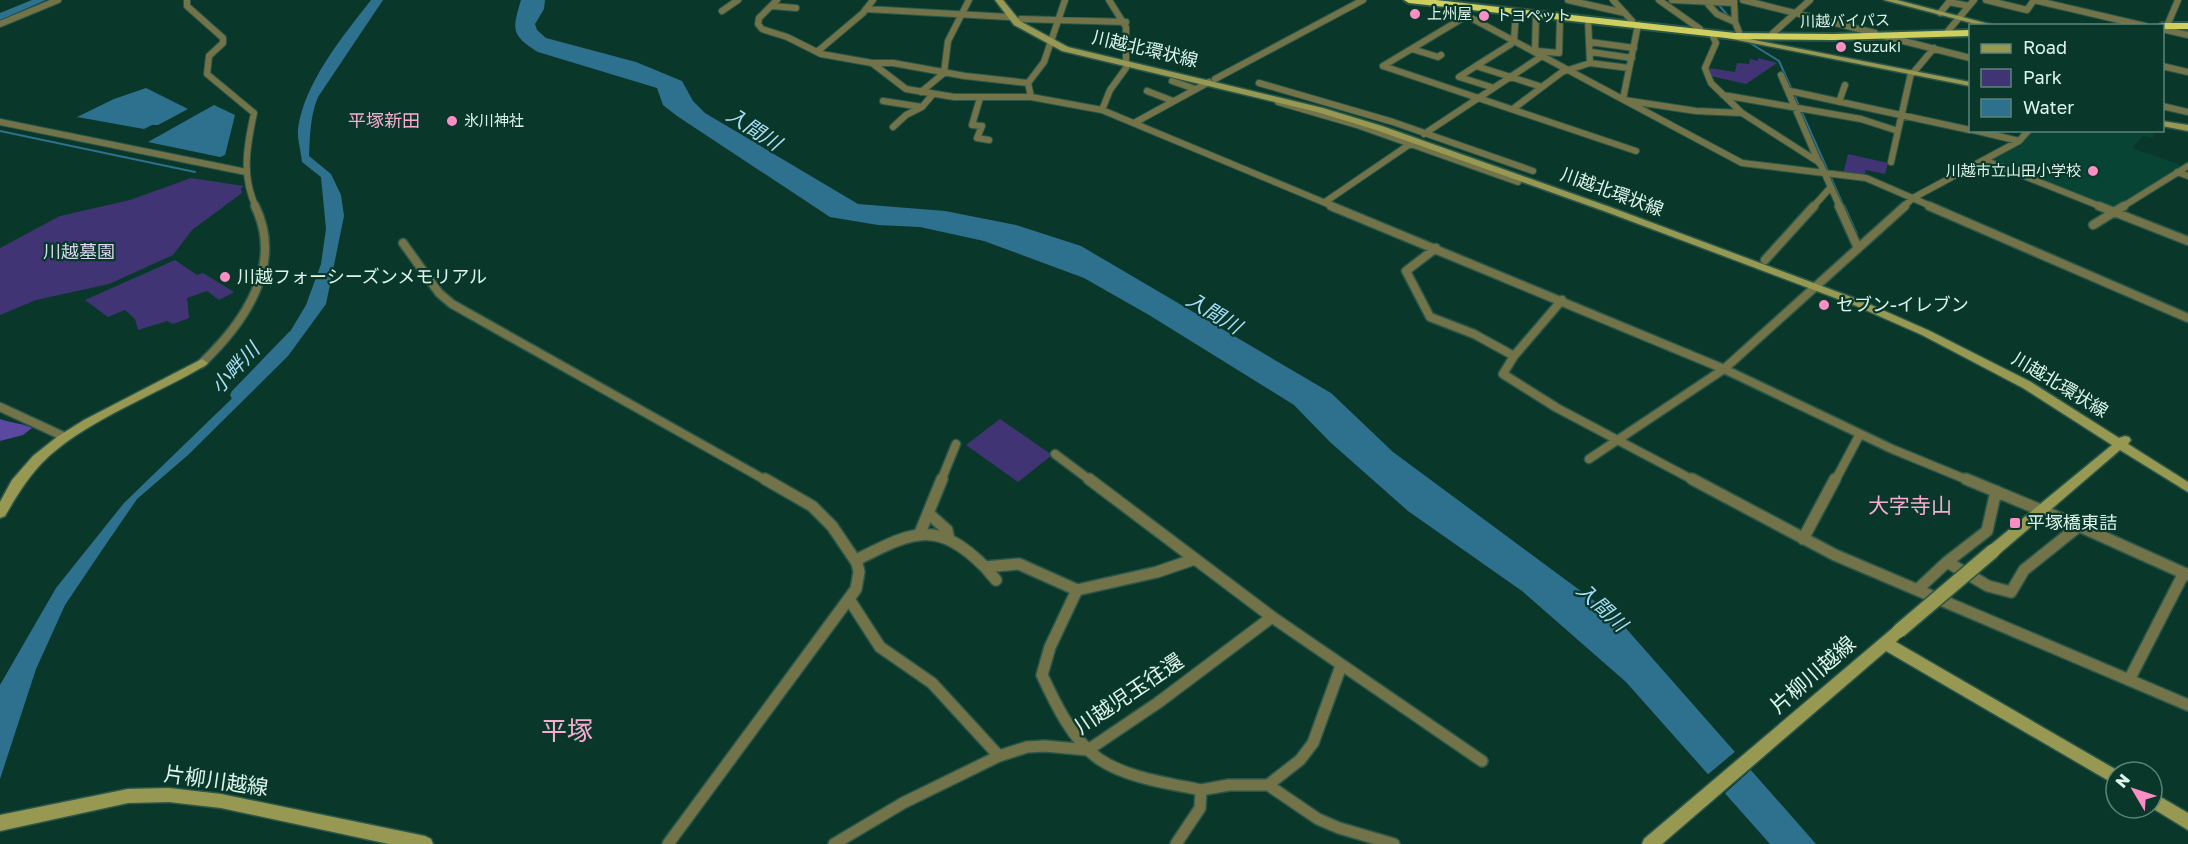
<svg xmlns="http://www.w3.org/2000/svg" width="2188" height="844" font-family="'Golos Text','Noto Sans JP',sans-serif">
<rect width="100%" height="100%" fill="#09382b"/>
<path fill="#074434" d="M 2155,130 L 2153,138 L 2143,136 L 2132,148 L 2181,165 L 2113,209 L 1989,159 L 2023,141 L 2034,131 Z"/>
<path fill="#413474" d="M 1758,58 L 1777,63 L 1746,84 L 1711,76 L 1709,68 L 1735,72 L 1737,63 L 1749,64 L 1750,59 L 1758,61 Z
M 1848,154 L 1888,163 L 1885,174 L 1866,170 L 1864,176 L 1843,174 Z
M 191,178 L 244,186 L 241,188 L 242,193 L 192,230 L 173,255 L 109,284 L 36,300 L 0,315 L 0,248 L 60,216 L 130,200 Z
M 175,260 L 197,275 L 203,273 L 234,292 L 219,300 L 207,291 L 187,298 L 189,318 L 173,324 L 167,321 L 138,330 L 135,319 L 125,310 L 108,317 L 85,300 Z
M 1000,419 L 1052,455 L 1018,482 L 966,445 Z"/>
<path fill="#5b48a0" d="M 0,419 C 11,423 22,423 32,428 L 23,435 L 0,441 Z"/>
<path fill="#2d718e" d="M 371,0 L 383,0 L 318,97 C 310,116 310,136 309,156 L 331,174 L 341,195 L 344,216 L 326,304 L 288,356 L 188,455 L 137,499 L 100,553 L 65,605 L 36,669 L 0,779 L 0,685 L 56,588 L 124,503 L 275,357 L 306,305 L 321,264 L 326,229 L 321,177 L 302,162 C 301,151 297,139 298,129 C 304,83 343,36 371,0 Z
M 521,0 L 545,0 L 544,9 L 535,24 L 537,30 L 546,38 L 636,62 L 682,81 L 693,101 L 705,113 L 858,204 L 945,211 L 1016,225 L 1081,246 L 1331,393 L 1393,452 L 1616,617 L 1816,844 L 1770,844 L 1626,682 L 1522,591 L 1408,511 L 1330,442 L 1294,405 L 1149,315 L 1084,278 L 984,241 L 920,227 L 878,225 L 830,217 L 677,116 L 663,105 L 657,88 L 538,52 C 511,35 512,30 521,0 Z
M 146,88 L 188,109 L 158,125 L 152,125 L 144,129 L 77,117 L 114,99 Z
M 214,105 L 235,115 L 225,155 L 220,157 L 148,142 Z"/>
<path fill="#09382b" d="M 1737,750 L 1753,768 L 1723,795 L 1706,776 Z"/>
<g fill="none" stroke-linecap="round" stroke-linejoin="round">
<path stroke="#2d718e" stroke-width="2" d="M 1718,4 L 1729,17
M 1750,43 L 1779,61 L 1844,207
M 0,131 L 195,172"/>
<path stroke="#2d718e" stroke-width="3" d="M 1844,206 L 1856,233"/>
<path fill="#2d718e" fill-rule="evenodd" d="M 32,0 L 46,0 L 0,20 L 0,13 Z
M 294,330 L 299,332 L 302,335 L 299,338 L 244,399 L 232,399 L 230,395 L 232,391 L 289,332 Z"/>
<defs>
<path id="street-far2" d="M 187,0 L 187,6 L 223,38 L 223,43 L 209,56 L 207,74 L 254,113 C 247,145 241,176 256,207
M 777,0 L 759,18 L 758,24 L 762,29 L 787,37 L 821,54 L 872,63 L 906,89 L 954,97 L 1031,97 L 1102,110 L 1335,207
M 1109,0 L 1126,27 L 1126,59
M 1568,0 L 1625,13
M 1613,0 L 1632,21
M 1659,0 L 1700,29
M 1672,0 L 1734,3
M 1734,0 L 1735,22 L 1739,32
M 1743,0 L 1875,33
M 1986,0 L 2027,10 L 2034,0
M 2034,0 L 2145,26
M 1706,2 L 1717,14 L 1735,22
M 1445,4 L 1624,100 L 1696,111 L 1742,113
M 772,6 L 796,8
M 866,9 L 1009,17
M 722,11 L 738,0
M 1940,13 L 1949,2 L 1969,6
M 1021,19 L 1126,22
M 0,24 L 58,0
M 2167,26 L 2178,0
M 2162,29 L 2188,35
M 1948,31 L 1974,0
M 1712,34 L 1716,43 L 1705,68 L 1711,83 L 1742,113 L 1820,163 L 1840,207
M 1772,34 L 1810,0
M 1884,36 L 1970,58
M 1514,40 L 1516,12
M 1590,42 L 1634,48
M 1511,44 L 1476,66 L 1542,87 L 1562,72 L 1590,63 L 1588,20
M 1412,49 L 1438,57 L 1441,55
M 818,51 L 863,13 L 873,0
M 1535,51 L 1536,14
M 1537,51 L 1559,53 L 1560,17
M 1591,52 L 1632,58
M 872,63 L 893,63 L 965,76 L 1028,83
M 1590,63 L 1629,68
M 1383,66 L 1636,151
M 1383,66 L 1463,18
M 1476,66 L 1459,77 L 1491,87
M 2162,66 L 2188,72
M 1913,73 L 1934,48
M 1781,75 L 1819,163
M 1215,79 L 1363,0
M 1172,81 L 1195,89
M 1259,83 L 1393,122 L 1533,171
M 1147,91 L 1173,101
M 1790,91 L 1970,130
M 921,92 L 944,73 L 948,41 L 969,0
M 1723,95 L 1861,119 L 1898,131
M 1031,97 L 1028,83 L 1044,62 L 1065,0
M 980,98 L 972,125 L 982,126 L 977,138 L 989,140
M 1623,99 L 1638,25
M 1624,100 L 1742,163 L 1866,178 L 1933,207
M 883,101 L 922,107 L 933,94
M 1278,102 L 1357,125 L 1518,182
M 1839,102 L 1845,85
M 2162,106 L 2188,112
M 1513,109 L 1542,87
M 1102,110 L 1110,90 L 1126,68 L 1127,63
M 0,122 L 246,172
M 1134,123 L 1209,82
M 893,127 L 906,115 L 922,107
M 1973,130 L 2019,141
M 1424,134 L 1542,56
M 1984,160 L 2102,207
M 1891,162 L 1911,73
M 2177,172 L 2188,176
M 1325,202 L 1413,142
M 1813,207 L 1830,188
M 1903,207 L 1913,198 L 2019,141 L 2029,130
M 2122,207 L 2188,166"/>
<path id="street-far1" d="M 1331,206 L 1724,369 L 1892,449 L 1970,481
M 1839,206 L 1858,248
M 1929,206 L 2188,318
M 2099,206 L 2188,241
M 2093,225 L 2124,206
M 403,243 L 439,293 L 452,304 L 767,481
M 1436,248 L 1406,271 L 1430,317 L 1474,334 L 1514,356
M 1765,260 L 1814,206
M 1562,300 L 1514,356 L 1503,374 L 1557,408 L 1695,481
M 202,363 C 245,322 284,265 255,206
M 0,407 L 65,437
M 1055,454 L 1091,481
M 1589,459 L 1724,369 L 1905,206
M 941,481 L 956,444
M 1835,481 L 1860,434"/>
<path id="street" d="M 1089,479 L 1272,617 L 1482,761
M 1692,479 L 1835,555 L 2188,705
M 1966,479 L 2079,526 L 2188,575
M 928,513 L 947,530 L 949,540
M 920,533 L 942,479
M 1803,539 L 1835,479
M 1195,559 L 1157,572 L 1077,590 L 1050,647 L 1042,675 C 1055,703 1073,741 1099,759 C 1127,778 1168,783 1201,790
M 856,560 C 911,533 935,517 985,567 L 1019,564 L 1077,590
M 1947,562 L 1988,586 L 2011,592 L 2024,570 L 2079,526
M 985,567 L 996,580
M 1917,590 L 1947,562 L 1987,531 L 1996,491
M 849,599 L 880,647 L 932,683 L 999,756
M 2129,680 L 2184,573
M 1268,785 L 1300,760 L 1313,743 L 1341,666
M 668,844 L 856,589 L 859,572 L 857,563 L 832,526 L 812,506 L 765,479
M 834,844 L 903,803 L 999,756 L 1027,747 L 1045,746 L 1088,750 L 1159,702 L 1272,617
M 1176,844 L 1200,808 L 1201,790 L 1229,785 L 1268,785 L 1318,819 L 1339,828 L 1394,844"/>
<path id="secondary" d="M 995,0 L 1003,0 L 1020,21 L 1068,47 L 1323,108 L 1382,126 L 1610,207 L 1862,301 L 1930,331 L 2031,382 L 2119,438 L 2125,436 L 2129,437 L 2131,440 L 2128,444 L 2188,482 L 2188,492 L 2120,450 L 1998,555 L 1988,555 L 1986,551 L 1988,547 L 2112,445 L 2023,388 L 1922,335 L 1854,305 L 1604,211 L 1376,130 L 1317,112 L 1062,51 L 1014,25 Z
M 1884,0 L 1897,0 L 1997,26 L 1983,26 Z
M 1724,34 L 1970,82 L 1970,86 L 1727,38 L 1723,36 Z
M 2162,121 L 2188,125 L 2188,131 L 2162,126 Z
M 202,359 L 208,363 L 206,365 C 156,395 81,422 41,464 C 26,480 16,497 5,516 L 0,518 L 0,502 L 12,480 L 33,456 L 57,437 L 84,420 Z
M 1899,625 L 1904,627 L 1906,631 L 1896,642 L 2120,772 L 2116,772 L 2116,785 L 1886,651 L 1662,844 L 1642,844 L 1644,839 L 1894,627 Z
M 169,788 L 221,794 L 425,836 L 431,839 L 433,844 L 389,844 L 221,808 L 169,802 L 128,803 L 0,831 L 0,815 L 128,789 Z
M 2152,792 L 2188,813 L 2188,830 L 2152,808 Z"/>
<path id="highway" d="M 1404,0 L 1436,0 L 1735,33 L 1834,34 L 1970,30 L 1970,36 L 1834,40 L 1735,39 L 1409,3 Z
M 2162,23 L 2188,23 L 2188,29 L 2162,29 L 2162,26 L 2157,26 Z"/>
</defs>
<use href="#street-far2" stroke="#2b564a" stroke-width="8"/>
<use href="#street-far1" stroke="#2b564a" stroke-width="11"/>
<use href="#street" stroke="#2b564a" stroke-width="14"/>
<use href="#secondary" stroke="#2b564a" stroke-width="3"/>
<use href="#highway" stroke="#2b564a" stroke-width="4"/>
<use href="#street-far2" stroke="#727348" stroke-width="6"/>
<use href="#street-far1" stroke="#727348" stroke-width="8"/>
<use href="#street" stroke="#727348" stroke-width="11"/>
<use href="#secondary" fill="#979852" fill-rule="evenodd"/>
<use href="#highway" fill="#cecf5e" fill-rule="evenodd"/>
<defs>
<path id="secondary-bridge" d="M 1899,631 L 1993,551"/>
</defs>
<use href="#secondary-bridge" stroke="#2b564a" stroke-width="17" stroke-linecap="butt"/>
<use href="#secondary-bridge" stroke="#979852" stroke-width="14"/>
</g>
<g fill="#fb8fc5" stroke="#09382b" stroke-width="2">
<circle cx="1415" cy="14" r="6"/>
<circle cx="1484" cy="16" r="6"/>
<circle cx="1841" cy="47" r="6"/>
<circle cx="452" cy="121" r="6"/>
<circle cx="2093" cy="171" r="6"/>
<circle cx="225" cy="277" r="6"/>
<circle cx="1824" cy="305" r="6"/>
<rect x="2009" y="517" width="12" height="12" rx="3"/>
</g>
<g text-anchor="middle" stroke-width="4.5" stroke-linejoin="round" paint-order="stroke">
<g font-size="15" fill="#dcf4ea" stroke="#09382b" text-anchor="start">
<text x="1427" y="19">上州屋</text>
<text x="1496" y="21">トヨペット</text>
<text x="1853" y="52">Suzuki</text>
<text x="464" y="126">氷川神社</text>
<text x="2081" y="176" text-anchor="end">川越市立山田小学校</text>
</g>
<g font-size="15" fill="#dcf4ea" stroke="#09382b">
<text transform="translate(1845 21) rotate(-1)" y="5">川越バイパス</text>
</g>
<g font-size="18" fill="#dcf4ea" stroke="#09382b">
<text transform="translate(1145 49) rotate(13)" y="6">川越北環状線</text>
<text transform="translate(1612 192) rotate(20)" y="6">川越北環状線</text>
<text transform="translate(2060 385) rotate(31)" y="6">川越北環状線</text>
</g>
<g font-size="18" fill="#f8acd0" stroke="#09382b">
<text x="384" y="127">平塚新田</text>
</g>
<g font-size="18" fill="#d9d7ef" stroke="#09382b">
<text x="79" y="258">川越墓園</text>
</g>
<g font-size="18" fill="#dcf4ea" stroke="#09382b" text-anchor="start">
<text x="237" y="283">川越フォーシーズンメモリアル</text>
<text x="1836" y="311">セブン-イレブン</text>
<text x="2027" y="529">平塚橋東詰</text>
</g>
<g font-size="20" font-style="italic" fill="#a9dff9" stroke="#09382b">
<text transform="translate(754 129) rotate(33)" y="7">入間川</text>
<text transform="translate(1214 313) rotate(31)" y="7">入間川</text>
<text transform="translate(235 368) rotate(-47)" y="7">小畔川</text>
<text transform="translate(1602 607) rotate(43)" y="7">入間川</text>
</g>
<g font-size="21" fill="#f8acd0" stroke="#09382b">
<text x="1910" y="513">大字寺山</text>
</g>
<g font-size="21" fill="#dcf4ea" stroke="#09382b">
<text transform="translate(1813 675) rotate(-41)" y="7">片柳川越線</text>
<text transform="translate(1129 694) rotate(-34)" y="7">川越児玉往還</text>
<text transform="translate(216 781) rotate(8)" y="7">片柳川越線</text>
</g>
<g font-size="26" fill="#f8acd0" stroke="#09382b">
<text x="567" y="740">平塚</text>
</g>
</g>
<rect x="1969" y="24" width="195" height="108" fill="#09382b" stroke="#5d8377" stroke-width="1.5"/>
<rect x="1981" y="44" width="30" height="9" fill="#979852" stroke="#5d8377" stroke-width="1.5"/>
<text x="2023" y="54" font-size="18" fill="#dcf4ea">Road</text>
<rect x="1981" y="69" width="30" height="18" fill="#413474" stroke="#5d8377" stroke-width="1.5"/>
<text x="2023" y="84" font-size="18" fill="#dcf4ea">Park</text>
<rect x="1981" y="99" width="30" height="18" fill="#2d718e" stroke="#5d8377" stroke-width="1.5"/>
<text x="2023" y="114" font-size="18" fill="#dcf4ea">Water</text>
<g transform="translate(2134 790) rotate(309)"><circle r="28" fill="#09382b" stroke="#5d8377" stroke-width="1.5"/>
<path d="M0-4.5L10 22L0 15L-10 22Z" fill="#fb8fc5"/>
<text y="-9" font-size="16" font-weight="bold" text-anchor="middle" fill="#dcf4ea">N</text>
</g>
</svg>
